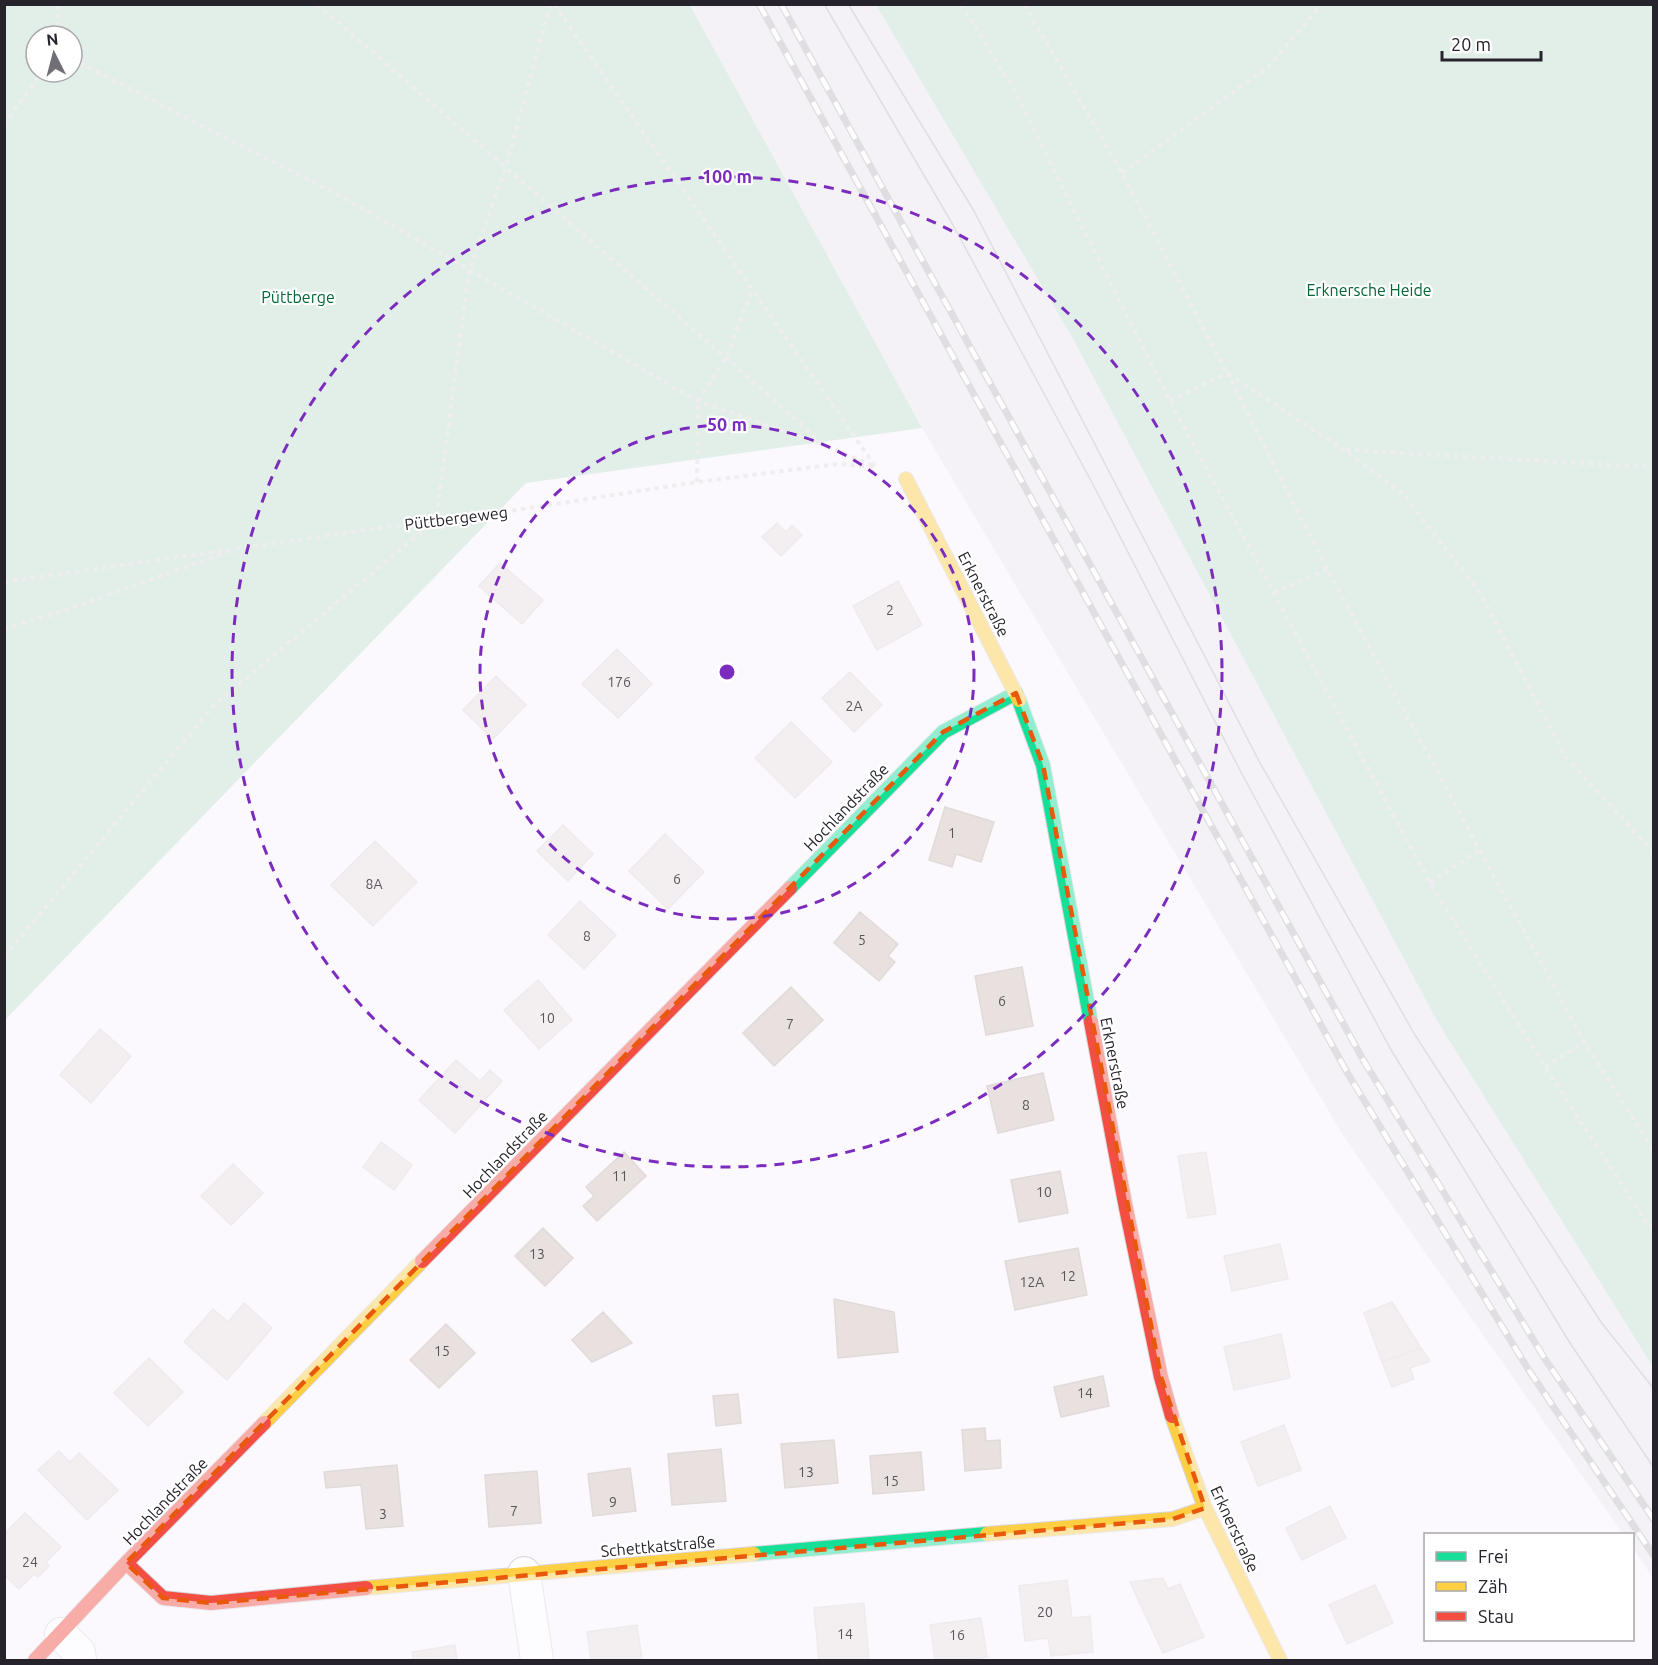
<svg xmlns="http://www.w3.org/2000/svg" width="1658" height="1665" font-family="Ubuntu,sans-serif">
<rect width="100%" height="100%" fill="#fbf9fd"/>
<path fill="#ebe7f0" d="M 690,5 L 876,5 L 1073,339 L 1437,1021 L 1653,1367 L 1653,1578 L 1633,1548 L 1632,1534 L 1623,1534 L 1344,1137 L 922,428 Z"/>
<path fill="#c3e2ce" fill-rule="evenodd" d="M 5,4 L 690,5 L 922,428 L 526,483 L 5,1020 ZM 36,36 L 72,36 L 72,72 L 36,72 Z
M 876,5 L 1653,5 L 1653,1367 L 1437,1021 L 1073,339 Z"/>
<path fill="#e9e1df" stroke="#e0dad9" stroke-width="1.5" d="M 777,523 L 786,532 L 792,525 L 802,535 L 781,556 L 762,537 Z
M 500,563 L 543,600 L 522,624 L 479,586 Z
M 898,581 L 922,625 L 877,650 L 853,606 Z
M 617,649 L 652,684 L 618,718 L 582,684 Z
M 850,672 L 882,705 L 854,732 L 822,698 Z
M 496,676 L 526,705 L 493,739 L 463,710 Z
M 791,722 L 832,762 L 795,798 L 755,758 Z
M 945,807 L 994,822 L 981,862 L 956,854 L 952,867 L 929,860 Z
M 563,825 L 593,854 L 568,881 L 537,851 Z
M 665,834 L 704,872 L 668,909 L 629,871 Z
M 375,841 L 417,882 L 373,926 L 331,885 Z
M 580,901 L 616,935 L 584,969 L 548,935 Z
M 860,912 L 898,944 L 888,956 L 895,962 L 879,981 L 834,943 Z
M 1022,967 L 1033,1026 L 986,1035 L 975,976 Z
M 538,980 L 572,1020 L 539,1049 L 504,1010 Z
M 791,987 L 823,1020 L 774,1066 L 743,1033 Z
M 100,1029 L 131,1056 L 91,1103 L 60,1075 Z
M 456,1060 L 480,1081 L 490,1070 L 502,1081 L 455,1133 L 419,1100 Z
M 1043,1073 L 1054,1120 L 998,1133 L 987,1086 Z
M 381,1142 L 412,1165 L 394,1190 L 363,1167 Z
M 624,1152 L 646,1176 L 597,1221 L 583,1206 L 594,1196 L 586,1187 Z
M 1206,1152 L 1216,1214 L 1188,1218 L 1178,1156 Z
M 233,1164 L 263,1193 L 231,1225 L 201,1196 Z
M 1060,1171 L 1068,1213 L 1019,1222 L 1011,1180 Z
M 543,1228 L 573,1258 L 545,1286 L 515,1256 Z
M 1280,1244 L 1288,1279 L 1232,1291 L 1224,1256 Z
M 1078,1248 L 1087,1295 L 1015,1310 L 1005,1261 Z
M 834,1299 L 894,1312 L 898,1352 L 838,1358 Z
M 1392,1302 L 1421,1348 L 1382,1362 L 1364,1313 Z
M 244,1303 L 272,1328 L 227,1380 L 184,1342 L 213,1309 L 228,1322 Z
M 603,1312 L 632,1343 L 592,1362 L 572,1340 Z
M 446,1324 L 475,1353 L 439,1388 L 410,1360 Z
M 1281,1334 L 1290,1378 L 1234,1390 L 1224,1347 Z
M 1421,1348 L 1430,1361 L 1410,1368 L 1414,1379 L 1392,1387 L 1382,1362 Z
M 149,1358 L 183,1392 L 148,1426 L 114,1393 Z
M 1103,1376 L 1109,1406 L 1061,1417 L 1054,1387 Z
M 738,1394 L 741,1423 L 716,1426 L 713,1396 Z
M 1284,1425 L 1301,1470 L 1258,1486 L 1241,1442 Z
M 985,1428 L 986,1441 L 1000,1440 L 1001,1468 L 965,1471 L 962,1430 Z
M 834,1440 L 838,1483 L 785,1488 L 781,1444 Z
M 721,1449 L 726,1501 L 672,1505 L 668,1454 Z
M 59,1451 L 70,1462 L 79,1453 L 118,1490 L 87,1520 L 38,1470 Z
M 921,1452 L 924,1490 L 873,1494 L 870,1456 Z
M 397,1465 L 403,1526 L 366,1529 L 361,1485 L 326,1488 L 324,1472 Z
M 630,1468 L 636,1511 L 593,1516 L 588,1474 Z
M 537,1471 L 541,1523 L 489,1527 L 485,1475 Z
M 1330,1506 L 1346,1538 L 1302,1560 L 1286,1528 Z
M 25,1513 L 61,1547 L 46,1562 L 49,1566 L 38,1577 L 34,1574 L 19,1589 L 4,1575 L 4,1534 Z
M 1163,1578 L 1168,1589 L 1180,1584 L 1204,1637 L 1163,1653 L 1130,1582 Z
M 1067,1580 L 1072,1618 L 1090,1616 L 1093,1652 L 1051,1656 L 1048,1638 L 1025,1641 L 1019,1586 Z
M 1375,1585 L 1393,1623 L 1347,1644 L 1329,1605 Z
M 864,1603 L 869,1660 L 819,1660 L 814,1608 Z
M 981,1618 L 987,1657 L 963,1660 L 935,1660 L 930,1625 Z
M 637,1625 L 642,1660 L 591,1660 L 587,1632 Z
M 455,1645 L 457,1660 L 413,1660 L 412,1652 Z"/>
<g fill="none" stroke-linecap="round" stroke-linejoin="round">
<defs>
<path id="street" d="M 524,1573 L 537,1660
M 61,1634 L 79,1652 L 80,1660"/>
<path id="fast" d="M 1019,700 L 1043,765 L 1091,1022
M 790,888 L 943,732 L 1016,693
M 754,1554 L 987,1534"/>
<path id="slow" d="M 906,479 L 1019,700
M 1172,1416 L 1205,1508 L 1280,1660
M 264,1423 L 422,1261
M 987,1534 L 1173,1519 L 1205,1508
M 366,1588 L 754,1554"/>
<path id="jam" d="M 1091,1022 L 1125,1203 L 1161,1377 L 1172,1416
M 422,1261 L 790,888
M 126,1563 L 163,1598 L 211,1603 L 366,1588
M 35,1660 L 126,1563 L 264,1423"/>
</defs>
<use href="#street" stroke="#d8d6dc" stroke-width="34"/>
<use href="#fast" stroke="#d8d6dc" stroke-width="16"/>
<use href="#slow" stroke="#d8d6dc" stroke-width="16"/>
<use href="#jam" stroke="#d8d6dc" stroke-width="16"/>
<path stroke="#dededf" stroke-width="4" stroke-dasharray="4.5 4.5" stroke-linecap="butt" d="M 317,4 L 726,358 L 824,445 L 872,465
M 554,4 L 875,466
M 961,4 L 1011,85 L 1170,401 L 1430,883 L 1545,1067 L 1648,1225 L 1654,1228
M 1024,4 L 1122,173 L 1227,373 L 1344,450 L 1404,495 L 1480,593 L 1565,756 L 1654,853
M 57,36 L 58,4
M 72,59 L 346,199 L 698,401 L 824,445
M 4,125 L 42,72
M 1122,173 L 1268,67 L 1322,4
M 1170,401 L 1227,373 L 1327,569 L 1584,1042 L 1654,1151
M 1346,450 L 1654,467
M 697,482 L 698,401 L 726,358 L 752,289
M 4,582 L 436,520 L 510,511 L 697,482 L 838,464 L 877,467
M 1274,593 L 1327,569
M 4,628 L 57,613 L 228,552
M 1430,883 L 1479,850
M 4,957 L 214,705 L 436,520 L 469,271 L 506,166 L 550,4
M 1545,1067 L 1584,1042"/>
<use href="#street" stroke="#fefeff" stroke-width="32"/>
<use href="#fast" stroke="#16e098" stroke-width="14"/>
<use href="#slow" stroke="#ffcf43" stroke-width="14"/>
<use href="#jam" stroke="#f24e42" stroke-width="14"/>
<path stroke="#bdbcbe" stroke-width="1.5" d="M 824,4 L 953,225 L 1096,490 L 1242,774 L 1390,1048 L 1570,1343 L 1654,1468
M 848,4 L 974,211 L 1259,761 L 1415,1035 L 1601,1322 L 1654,1389"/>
<defs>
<path id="rail" d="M 759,4 L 1348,1074 L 1528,1369 L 1654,1556
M 781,4 L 1365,1063 L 1545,1359 L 1654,1520"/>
</defs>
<use href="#rail" stroke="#bdbcbe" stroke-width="7"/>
<use href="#rail" stroke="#fff" stroke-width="4.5" stroke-dasharray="14" stroke-linecap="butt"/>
</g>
<path d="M0 0H1658V1665H0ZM 1016,693 L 1043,765 L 1161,1377 L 1205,1508 L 1173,1519 L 211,1603 L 163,1598 L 126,1563 L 943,732 Z" fill="#fbf9fd" fill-opacity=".55" fill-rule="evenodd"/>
<path fill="none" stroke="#e8590c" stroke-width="4.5" stroke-dasharray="12 8" stroke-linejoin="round" d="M 1016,693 L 1043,765 L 1161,1377 L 1205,1508 L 1173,1519 L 211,1603 L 163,1598 L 126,1563 L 943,732 Z"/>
<g fill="none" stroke="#7b2cbf" stroke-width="3" stroke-dasharray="10 8">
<circle cx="727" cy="672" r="247"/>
<circle cx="727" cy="672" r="495"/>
</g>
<g text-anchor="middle" stroke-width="4.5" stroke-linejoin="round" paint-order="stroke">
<g font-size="14" fill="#5a545b">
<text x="890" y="615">2</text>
<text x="619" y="687">176</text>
<text x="854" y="711">2A</text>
<text x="952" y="838">1</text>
<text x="677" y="884">6</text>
<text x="374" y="889">8A</text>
<text x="587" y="941">8</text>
<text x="862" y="945">5</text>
<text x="1002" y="1006">6</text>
<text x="547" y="1023">10</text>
<text x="790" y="1029">7</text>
<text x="1026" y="1110">8</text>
<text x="620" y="1181">11</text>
<text x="1044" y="1197">10</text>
<text x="537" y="1259">13</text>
<text x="1068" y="1281">12</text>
<text x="1032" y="1287">12A</text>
<text x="442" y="1356">15</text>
<text x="1085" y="1398">14</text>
<text x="806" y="1477">13</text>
<text x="891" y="1486">15</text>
<text x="613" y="1507">9</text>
<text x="514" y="1516">7</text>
<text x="383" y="1519">3</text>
<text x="30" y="1567">24</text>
<text x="1045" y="1617">20</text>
<text x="845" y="1639">14</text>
<text x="957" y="1640">16</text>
</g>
<g font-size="16" fill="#026736" stroke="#fff">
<text x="1369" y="296">Erknersche Heide</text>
<text x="298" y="303">Püttberge</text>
</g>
<g font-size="16" fill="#27232d" stroke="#fff">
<text transform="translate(456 518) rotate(-7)" y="6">Püttbergeweg</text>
<text transform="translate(984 594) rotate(63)" y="6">Erknerstraße</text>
<text transform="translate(846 807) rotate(-46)" y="6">Hochlandstraße</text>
<text transform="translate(1115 1063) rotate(79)" y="6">Erknerstraße</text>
<text transform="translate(505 1154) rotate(-46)" y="6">Hochlandstraße</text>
<text transform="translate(165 1501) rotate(-46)" y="6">Hochlandstraße</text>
<text transform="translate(1235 1529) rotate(65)" y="6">Erknerstraße</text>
<text transform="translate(658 1546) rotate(-5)" y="6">Schettkatstraße</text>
</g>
</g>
<circle cx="727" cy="672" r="9" fill="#7b2cbf" stroke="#fff" stroke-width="3"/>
<g font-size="18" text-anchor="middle" font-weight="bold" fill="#7b2cbf" stroke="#fff" stroke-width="4.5" stroke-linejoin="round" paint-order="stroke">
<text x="727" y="183">100 m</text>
<text x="727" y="431">50 m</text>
</g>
<rect width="1658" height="1665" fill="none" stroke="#27232d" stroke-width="12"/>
<rect x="1424" y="1533" width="210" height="108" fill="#ffffff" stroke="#a9a7ab" stroke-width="1.5"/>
<rect x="1436" y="1552" width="30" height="9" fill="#16e098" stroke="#a9a7ab" stroke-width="1.5"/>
<text x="1478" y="1563" font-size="18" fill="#27232d">Frei</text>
<rect x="1436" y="1582" width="30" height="9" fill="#ffcf43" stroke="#a9a7ab" stroke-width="1.5"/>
<text x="1478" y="1593" font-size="18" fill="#27232d">Zäh</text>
<rect x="1436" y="1612" width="30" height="9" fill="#f24e42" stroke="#a9a7ab" stroke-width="1.5"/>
<text x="1478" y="1623" font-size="18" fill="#27232d">Stau</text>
<g transform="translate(54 54) rotate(354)"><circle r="28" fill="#ffffff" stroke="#a9a7ab" stroke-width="1.5"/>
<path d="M0-4.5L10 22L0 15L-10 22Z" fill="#716e76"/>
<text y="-9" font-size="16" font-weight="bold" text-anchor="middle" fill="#27232d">N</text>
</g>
<path d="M1442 51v9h99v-9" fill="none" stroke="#27232d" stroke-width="3"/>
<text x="1451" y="51" font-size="18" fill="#27232d" stroke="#ffffff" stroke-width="4.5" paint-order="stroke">20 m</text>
</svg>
